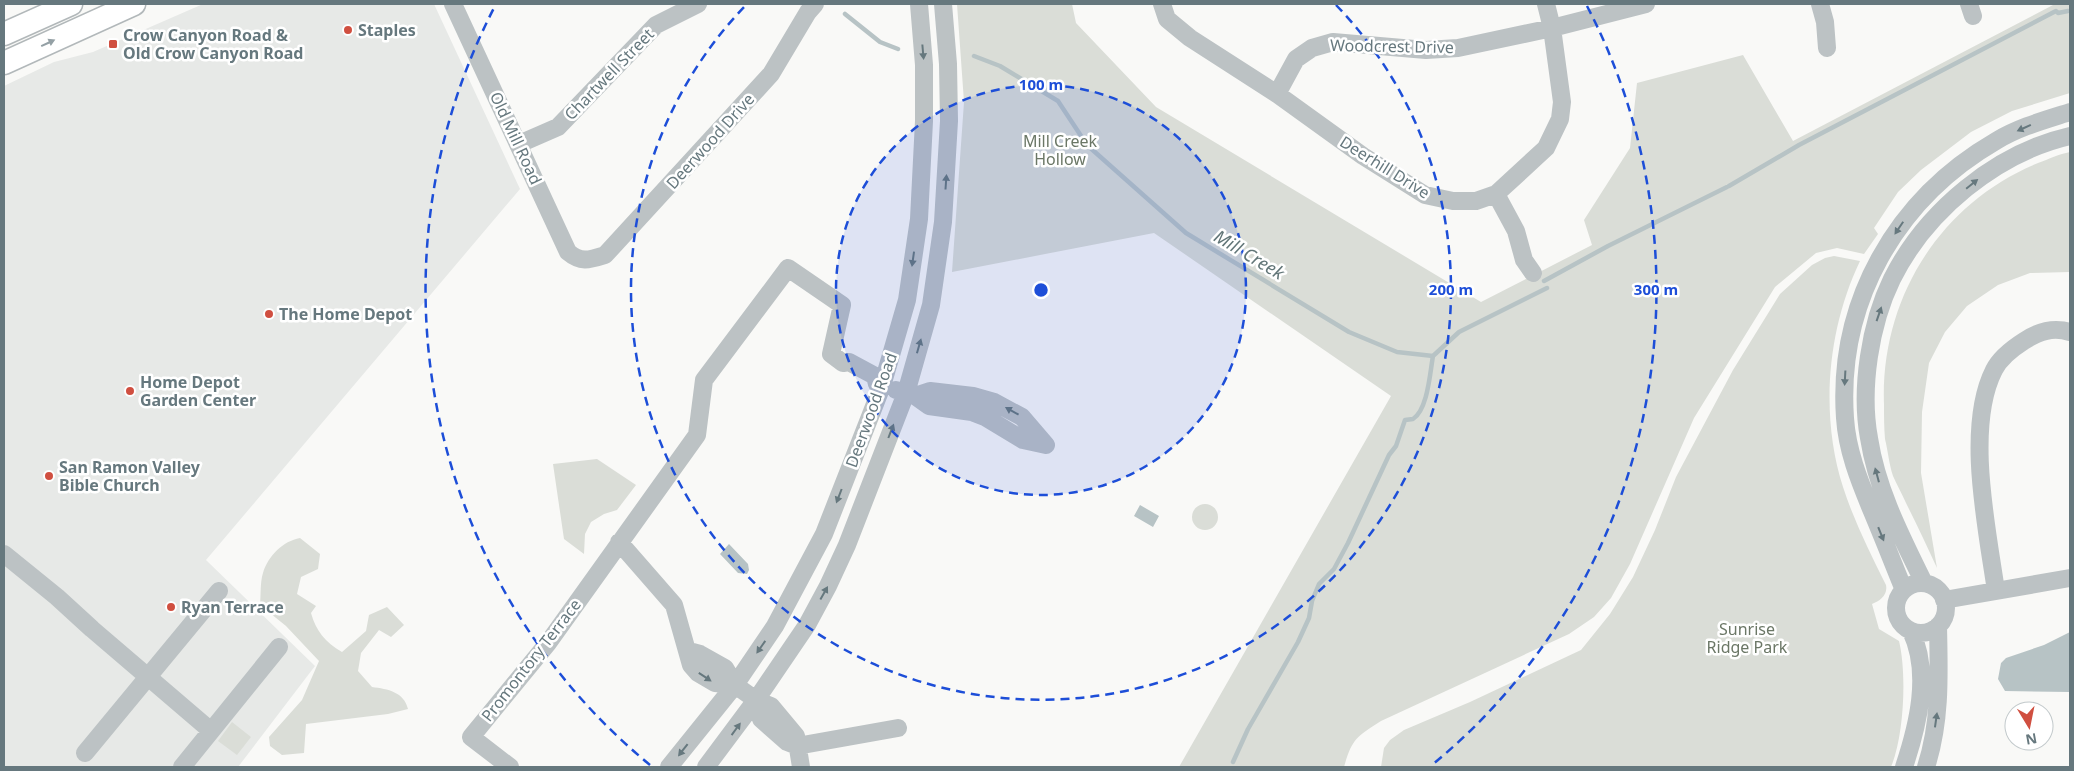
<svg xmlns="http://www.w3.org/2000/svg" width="2074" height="771" font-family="'Noto Sans',sans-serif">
<rect width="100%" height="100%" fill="#f9f9f7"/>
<path fill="#e7e9e7" d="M 203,4 L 434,4 L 520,189 L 206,560 L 315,666 L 238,767 L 4,767 L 4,86 L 54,62 L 93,52 Z"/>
<path fill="#daddd7" d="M 957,4 L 1072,4 L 1076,23 L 1156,107 L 1481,302 L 1592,245 L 1584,220 L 1630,148 L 1637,83 L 1743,55 L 1793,141 L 2053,5 L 2070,4 L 2070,93 L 2012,111 L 1971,132 L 1921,170 L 1898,192 L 1874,228 L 1878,234 L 1864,254 L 1837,248 L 1816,253 L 1775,287 L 1694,418 L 1630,564 L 1611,598 L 1594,617 L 1569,634 L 1381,721 C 1356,737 1352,739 1344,767 L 1179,767 L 1391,396 L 1154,233 L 952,272 L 964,102 Z
M 2070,152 L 2070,272 L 2030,273 L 1998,285 L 1967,306 L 1945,332 L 1929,363 L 1922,412 L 1921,473 L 1937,568 C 1927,546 1917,525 1906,503 C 1902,494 1897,485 1893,476 C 1889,464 1888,451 1885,439 C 1884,428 1884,416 1884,405 C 1880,299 1940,203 2038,163 C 2049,159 2059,154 2070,152 Z
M 1834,256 L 1860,261 C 1827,330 1820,415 1843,487 C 1854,521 1870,553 1886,585 C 1888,595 1880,601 1872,604 L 1879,629 L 1899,641 C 1907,674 1904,736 1891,767 L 1381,767 L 1384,748 L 1390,740 L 1404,730 L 1470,702 L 1581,650 L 1610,614 L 1633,577 L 1655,530 L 1676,477 L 1733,370 L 1780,294 L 1812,265 L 1825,258 Z
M 597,459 L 636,485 L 617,510 L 604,514 L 591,522 L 585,534 L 584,554 L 564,539 L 553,464 Z
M1192 517a13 13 0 1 1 26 0a13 13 0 1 1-26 0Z
M 300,538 L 320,554 L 318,569 L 301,577 L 297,594 L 316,606 L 311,613 C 316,631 325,642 342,652 L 366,631 L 369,615 L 387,607 L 404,625 L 391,637 L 379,630 L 361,653 L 358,671 L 372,687 C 388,689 404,692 408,709 L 388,714 L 306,724 L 304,753 L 282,755 L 270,746 L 269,737 L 302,700 L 319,661 L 286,626 L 260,605 C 261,595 260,582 263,573 C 268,556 283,541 300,538 Z
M 232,722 L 251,737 L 237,755 L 218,741 Z"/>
<path fill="#b7c3c5" d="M 1140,505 L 1159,516 L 1153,527 L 1134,516 Z
M 729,544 L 748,564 L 749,570 L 747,574 L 738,573 L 720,554 Z
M 2070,632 L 2070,692 L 2005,691 L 1998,679 L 2001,663 L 2006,658 L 2044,645 Z"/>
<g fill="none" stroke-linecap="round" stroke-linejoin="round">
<path stroke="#b7c3c5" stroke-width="4.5" d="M 845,14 L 880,42 L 898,49
M 974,56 L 1000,66 L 1058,101 L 1087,145 L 1186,233 L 1349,332 L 1397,352 L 1433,356 L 1459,332 L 1547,288
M 1729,186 L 1799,145 L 2054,12 L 2056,11 L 2058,13 L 2068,11
M 1544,281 L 1608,246 L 1727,187
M 1233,762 L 1248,729 L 1298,642 L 1309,618 L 1312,601 L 1319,584 L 1334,569 L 1348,543 L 1389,455 L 1396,446 L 1405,420 L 1413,419 C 1428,409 1430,372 1433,356"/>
<defs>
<path id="major" d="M 4,34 L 71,4
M 4,63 L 134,4"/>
</defs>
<use href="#major" stroke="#b2b8ba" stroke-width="25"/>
<path stroke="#bcc2c4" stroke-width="18" d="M 453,4 L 568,252 C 581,263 589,260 605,255 L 771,74 L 808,12 L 815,4
M 1162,4 L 1167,19 L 1190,38 L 1277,94 L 1363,156 L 1425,195 L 1453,201 L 1476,201 L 1496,194 L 1546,148 L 1560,119 L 1562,102 L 1552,28 L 1546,4
M 1820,4 L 1825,22 L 1827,48
M 1969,4 L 1973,16
M 1277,94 L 1296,59 L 1312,48 L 1333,42 L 1426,50 L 1458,48 L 1552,28 L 1646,4
M 519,144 L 558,127 L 656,25 L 698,4
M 1496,194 L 1516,231 L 1524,260 L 1533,273
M 896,390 L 915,396 L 929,406 L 972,412 L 985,417 L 1023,440 L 1046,445
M 915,396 L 930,391 L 973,396 L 994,402 L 1022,417 L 1046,445
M 619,542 L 674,605 L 691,665 L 698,673 L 715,683 L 735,685
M 4,554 L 57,597 L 92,629 L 210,730
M 1924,583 C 1901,536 1877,490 1869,438 C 1860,389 1870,324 1892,279 C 1926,211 1996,153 2070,136
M1896 608a25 25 0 1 1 50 0a25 25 0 1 1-50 0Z
M 1904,590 C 1893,563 1882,535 1871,509 C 1859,480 1847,450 1845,418 C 1837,302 1896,199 1996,141 C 2019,127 2045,120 2070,112
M 1996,591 C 1987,528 1965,427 1994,370 C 2000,358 2013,348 2024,341 C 2039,331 2053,327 2070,332
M 1944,600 L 2070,578
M 689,651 L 700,654 L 725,668 L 735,685 L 756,700 L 771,706 L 796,736 L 801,767
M 756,700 L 761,719 L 787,742 L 797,746
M 797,746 L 898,728
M 85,753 L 219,591
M 182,767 L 279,647
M 510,767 L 471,737 L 548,643 L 697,435 L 704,380 L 788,268 L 842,305 L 831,354 L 843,363 L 849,362 L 875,376 L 877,384
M 669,767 L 735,685 L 775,626 L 824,534 L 882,386 L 907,300 L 919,219 L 924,121 L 924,65 L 919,4
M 706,767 L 756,700 L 807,625 L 828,586 L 847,545 L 906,393 L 931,305 L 943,222 L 949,121 L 948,64 L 943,4
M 1904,767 C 1918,725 1931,673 1911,631
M 1926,767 C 1941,721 1939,674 1938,626"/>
<use href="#major" stroke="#fff" stroke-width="22"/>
</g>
<defs><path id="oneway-solid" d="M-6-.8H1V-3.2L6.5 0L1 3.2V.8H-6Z" transform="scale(1.25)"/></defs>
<use fill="#94a0a5" href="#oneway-solid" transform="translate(48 43) rotate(-25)"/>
<g fill="#66787e">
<use href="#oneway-solid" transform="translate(923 52) rotate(85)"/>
<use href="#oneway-solid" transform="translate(2024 128) rotate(156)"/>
<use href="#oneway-solid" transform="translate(946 182) rotate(-86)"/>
<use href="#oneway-solid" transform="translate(1972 184) rotate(-39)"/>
<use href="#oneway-solid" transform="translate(1899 228) rotate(124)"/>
<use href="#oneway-solid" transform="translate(913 259) rotate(98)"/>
<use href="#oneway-solid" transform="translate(1879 314) rotate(-71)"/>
<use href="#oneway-solid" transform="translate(919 346) rotate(-74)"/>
<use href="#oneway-solid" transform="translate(1845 378) rotate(93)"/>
<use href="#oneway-solid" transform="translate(1012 411) rotate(-151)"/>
<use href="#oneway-solid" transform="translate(891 431) rotate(-69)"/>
<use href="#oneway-solid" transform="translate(1877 475) rotate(-105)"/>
<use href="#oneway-solid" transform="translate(839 496) rotate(111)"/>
<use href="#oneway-solid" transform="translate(1881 534) rotate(68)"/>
<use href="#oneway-solid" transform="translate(824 593) rotate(-61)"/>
<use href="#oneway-solid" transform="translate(761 647) rotate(125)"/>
<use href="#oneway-solid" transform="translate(705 677) rotate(34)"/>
<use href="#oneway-solid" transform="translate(1936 720) rotate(-82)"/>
<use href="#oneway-solid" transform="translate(736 729) rotate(-54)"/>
<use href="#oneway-solid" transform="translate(683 750) rotate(128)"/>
</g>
<circle cx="1041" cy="290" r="205" fill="#1d4ed8" fill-opacity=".12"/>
<g fill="none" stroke="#1d4ed8" stroke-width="2.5" stroke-dasharray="9 6">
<circle cx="1041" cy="290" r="205"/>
<path d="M1336 5A410 410 0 1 1 746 5"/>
<path d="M650 765A615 615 0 0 1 495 6M1587 6A615 615 0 0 1 1432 765"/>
</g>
<g fill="#d04f40" stroke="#fff" stroke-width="2">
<circle cx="348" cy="30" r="5"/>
<rect x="108" y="39" width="10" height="10" rx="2.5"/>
<circle cx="269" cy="314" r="5"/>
<circle cx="130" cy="391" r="5"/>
<circle cx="49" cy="476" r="5"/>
<circle cx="171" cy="607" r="5"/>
</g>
<g text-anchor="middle" stroke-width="5" stroke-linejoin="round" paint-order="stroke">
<g font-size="16" font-weight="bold" fill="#66787e" stroke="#fff" text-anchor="start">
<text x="358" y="36">Staples</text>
<text x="123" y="41">Crow Canyon Road &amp;<tspan x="123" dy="18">Old Crow Canyon Road</tspan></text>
<text x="279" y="320">The Home Depot</text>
<text x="140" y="388">Home Depot<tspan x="140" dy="18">Garden Center</tspan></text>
<text x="59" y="473">San Ramon Valley<tspan x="59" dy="18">Bible Church</tspan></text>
<text x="181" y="613">Ryan Terrace</text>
</g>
<g font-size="16" fill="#66787e" stroke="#fff">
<text transform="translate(1392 46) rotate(1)" y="6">Woodcrest Drive</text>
<text transform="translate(609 74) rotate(-46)" y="6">Chartwell Street</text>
<text transform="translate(516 138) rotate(65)" y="6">Old Mill Road</text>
<text transform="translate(710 141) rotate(-48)" y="6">Deerwood Drive</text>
<text transform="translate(1385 167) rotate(32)" y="6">Deerhill Drive</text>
<text transform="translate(871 410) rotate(-70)" y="6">Deerwood Road</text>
<text transform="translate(531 660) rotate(-52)" y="6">Promontory Terrace</text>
</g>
<g font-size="16" fill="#6b7766" stroke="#fff">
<text x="1060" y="147">Mill Creek<tspan x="1060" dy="18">Hollow</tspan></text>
<text x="1747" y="635">Sunrise<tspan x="1747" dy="18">Ridge Park</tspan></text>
</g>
<g font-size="18" font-style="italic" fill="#627678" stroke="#fff">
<text transform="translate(1249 255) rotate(31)" y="6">Mill Creek</text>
</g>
</g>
<circle cx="1041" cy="290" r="8" fill="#1d4ed8" stroke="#fff" stroke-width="2.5"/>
<g font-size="15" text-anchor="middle" font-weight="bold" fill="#1d4ed8" stroke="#fff" stroke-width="5" stroke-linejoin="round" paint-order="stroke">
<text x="1041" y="90">100 m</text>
<text x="1451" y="295">200 m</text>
<text x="1656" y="295">300 m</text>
</g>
<rect width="2074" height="771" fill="none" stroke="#66787e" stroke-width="10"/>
<g transform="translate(2029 726) rotate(170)"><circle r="24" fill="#ffffff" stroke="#c2c9cb"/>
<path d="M0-4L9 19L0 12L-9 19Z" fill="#d04f40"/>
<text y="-8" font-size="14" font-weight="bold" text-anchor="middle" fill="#66787e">N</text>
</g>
</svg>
